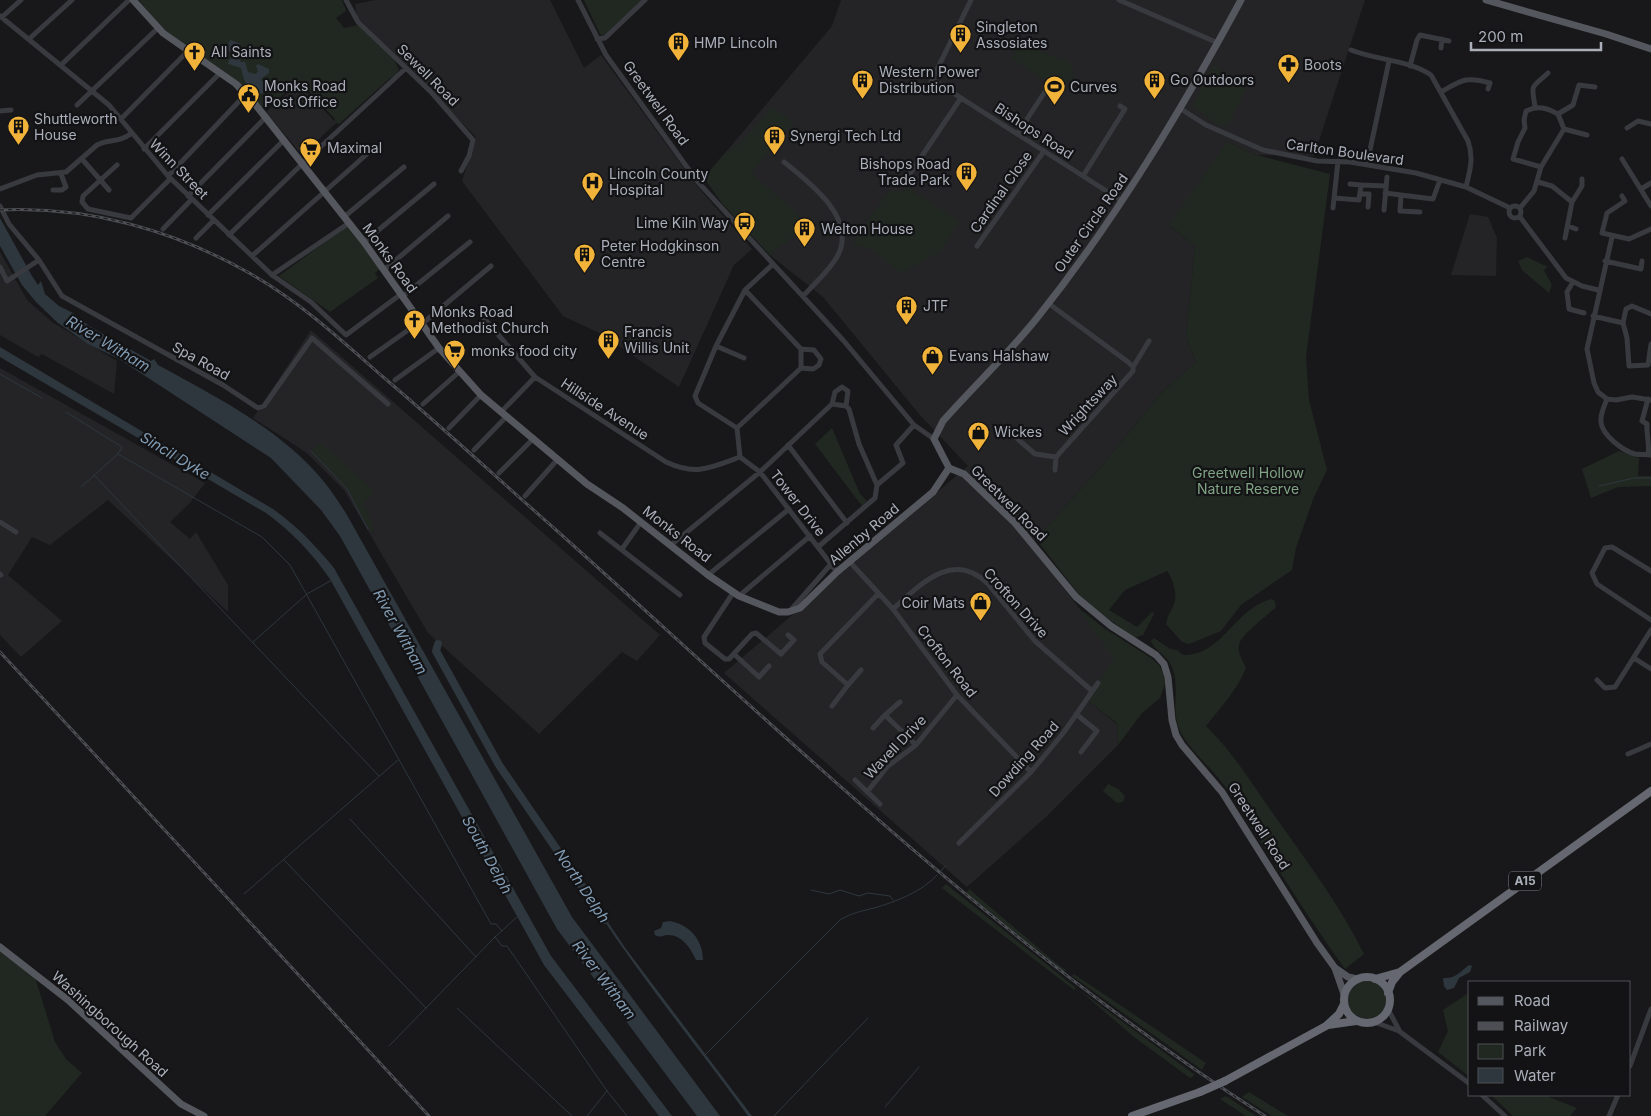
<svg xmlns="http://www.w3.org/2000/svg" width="1651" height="1116" font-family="Inter,sans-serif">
<rect width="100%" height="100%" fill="#18181a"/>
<path fill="#242427" d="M 376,0 L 550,0 L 584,68 L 601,55 L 697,186 L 752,249 L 734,265 L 679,387 L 601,334 L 563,316 L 462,181 L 476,137 L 357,17 L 355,4 Z
M 841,0 L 1365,0 L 1314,156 L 1256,155 L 1227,142 L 1171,227 L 1195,246 L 1186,338 L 1196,362 L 1161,393 L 1105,462 L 1036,539 L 1032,547 L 1100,635 L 1115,659 L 1088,701 L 1117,724 L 1118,745 L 1046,817 L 967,887 L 724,673 L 968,466 L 919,414 L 823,297 L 770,255 L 722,203 L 704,178 L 832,26 Z
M 298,83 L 336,123 L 302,155 L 266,112 Z
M 1470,214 L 1488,217 L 1497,238 L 1496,276 L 1451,275 Z
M 0,252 L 27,300 L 52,322 L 117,361 L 114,394 L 42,354 L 38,357 L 0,335 Z
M 311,330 L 660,635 L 637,661 L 622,652 L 539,734 L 428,633 L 344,490 L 307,453 L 253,418 Z
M 0,368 L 205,483 L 189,504 L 170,522 L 190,539 L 196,532 L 228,585 L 228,612 L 108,500 L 50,545 L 32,537 L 8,575 L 62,621 L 21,657 L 0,635 Z"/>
<path fill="#202821" d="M 139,0 L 342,0 L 346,11 L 336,18 L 344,28 L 358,25 L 394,60 L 399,70 L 394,76 L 390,78 L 339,124 L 334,122 L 335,119 L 299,81 L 265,110 L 240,84 L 238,88 L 162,28 Z
M 584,0 L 642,0 L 605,38 L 600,34 Z
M 1019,43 L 1071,63 L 1074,77 L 1056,87 L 1012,59 Z
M 1212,66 L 1246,83 L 1246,89 L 1228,125 L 1220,126 L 1195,108 L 1194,104 Z
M 772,107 L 794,122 L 751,173 L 794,210 L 805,227 L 770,255 L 722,203 L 704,178 L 723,155 L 743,141 Z
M 1227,142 L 1256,155 L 1330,174 L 1306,357 L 1309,400 L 1327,470 L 1314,497 L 1296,548 L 1292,570 L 1241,605 L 1221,631 L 1189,644 L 1182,642 L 1166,624 C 1167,615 1173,609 1175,601 C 1177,593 1172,577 1167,571 L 1125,590 L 1109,610 L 1137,627 L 1152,612 L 1154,614 L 1143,635 L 1135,638 L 1084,601 L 1036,539 L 1105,462 L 1161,393 L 1196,362 L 1186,338 L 1195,246 L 1169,225 Z
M 907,187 L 959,221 L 941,251 L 901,273 L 873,250 L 855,245 L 854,240 L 889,191 L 902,191 Z
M 348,225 L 381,268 L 375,273 L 378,278 L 330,312 L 279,276 Z
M 1527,257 L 1548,267 L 1544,270 L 1552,285 L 1549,293 L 1522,270 L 1518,261 Z
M 832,428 L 860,494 L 867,501 L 862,506 L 815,444 Z
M 321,443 L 371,488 L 373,493 L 363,503 L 374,528 L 372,533 L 347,489 L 311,451 Z
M 1619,451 L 1639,458 L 1638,476 L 1651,476 L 1651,486 L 1618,487 L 1591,498 L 1582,469 Z
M 1272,599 L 1275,601 L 1276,607 C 1268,615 1240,635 1239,645 C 1237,653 1243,661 1246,668 C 1237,690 1221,707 1206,726 C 1237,756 1258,794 1284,829 C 1313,870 1342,909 1364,954 L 1345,969 C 1303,911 1266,849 1227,789 C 1213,769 1193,754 1181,733 C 1170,712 1180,691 1173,670 C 1169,655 1155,652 1151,641 L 1154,638 L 1170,649 L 1177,650 L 1183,655 C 1223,656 1234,608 1272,599 Z
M 1077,607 L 1104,628 L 1151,658 L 1159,665 L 1164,674 L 1165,684 L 1160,698 L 1142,713 L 1118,745 L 1117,723 L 1088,701 L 1114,658 Z
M 1108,784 L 1118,789 L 1125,796 L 1123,802 L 1117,803 L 1103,791 Z
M 946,884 L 1076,988 L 1074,990 L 942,888 Z
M 969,889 L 1056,963 L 1066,970 L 1064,972 L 966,893 Z
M 0,952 L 35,977 L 55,1042 L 66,1059 L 82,1073 L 45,1116 L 0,1116 Z
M 1074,974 L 1206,1063 L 1202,1070 L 1072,976 Z
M1348 1000a19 19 0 1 1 38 0a19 19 0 1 1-38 0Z
M 1078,989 L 1195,1075 L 1190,1078 L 1134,1037 Z
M 1470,992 L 1470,1077 L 1438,1052 L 1448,1031 L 1443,1010 Z
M 1249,1092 L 1252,1094 L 1288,1116 L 1272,1116 L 1242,1097 Z
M 1491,1095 L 1544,1095 L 1577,1108 L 1570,1116 L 1513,1116 Z
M 1226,1096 L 1256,1116 L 1246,1116 L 1220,1099 Z"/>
<path fill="#2e373e" d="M 230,40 L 239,43 L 241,48 L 238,58 L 241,62 L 245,62 L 248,72 L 256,74 L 258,71 L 256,66 L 258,64 L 269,69 L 269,73 L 261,79 L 266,88 L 263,93 L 259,94 C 245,87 244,81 241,68 L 228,64 L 229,60 L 235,56 L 226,48 Z
M 0,218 L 32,276 L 38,285 L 41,281 L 45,294 L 59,306 L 73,313 L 89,326 L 151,361 L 154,359 L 158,365 C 216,397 283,430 325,483 C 333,493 340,504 347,515 L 572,917 L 720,1116 L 697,1116 L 557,929 L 340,536 L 321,510 L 271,458 L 119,359 L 88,344 L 58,323 L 36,302 L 22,285 L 0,246 Z
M 0,347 L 273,509 C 297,526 315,545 334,568 L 551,956 L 672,1116 L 659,1116 L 544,965 L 330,579 C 312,553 291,531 266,513 L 0,357 Z
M 601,912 L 626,949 L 752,1116 L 748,1116 C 699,1048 645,983 599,913 Z
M 670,921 C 690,925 703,940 703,960 L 696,960 C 691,948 681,934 667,935 C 661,936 660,938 655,935 L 654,931 L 661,928 L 663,922 Z
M 1469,965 L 1472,966 L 1470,972 L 1459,978 L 1454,988 L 1447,990 L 1444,986 L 1443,978 C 1455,979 1460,972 1469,965 Z"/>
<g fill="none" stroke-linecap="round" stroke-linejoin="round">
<path stroke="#2e373e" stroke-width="1" d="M 0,374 L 42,398
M 66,412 L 122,447 L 118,454 L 81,487
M 311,451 L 347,489 L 368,529
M 118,454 L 262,537 L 290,565 L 491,924 L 496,924 L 502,931
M 94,475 L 379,776
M 1599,486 L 1634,478 L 1651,478
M 253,642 L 307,594 L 332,580
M 350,819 L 476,957
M 284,860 L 426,1008
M 941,871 L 945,866
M 811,890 L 829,894 L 840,890 L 859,896 L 868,893 L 890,896 L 893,900
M 244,894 L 398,760
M 495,937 L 502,946 L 507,946 L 607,1091 L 627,1116
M 457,1008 L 572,1116
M 389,1046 L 495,937 L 517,917
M 705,1055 L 840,920 C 851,913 862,911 874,908 C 895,902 922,892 937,875
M 885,1107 L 919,1067
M 587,1116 L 607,1091
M 774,1116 L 868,1018"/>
<path stroke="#2e373e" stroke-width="8" d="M 438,644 L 436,651 L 499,765 L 605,920"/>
<path stroke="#393a3f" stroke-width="5" d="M 346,0 L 358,22 L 432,93 L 473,140 L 469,156 L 461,171
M 578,0 L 606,55 L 697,181 L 843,340 L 914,425 L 934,439
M 1119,0 L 1218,43
M 0,16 L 109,105 L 168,176 L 272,275 L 311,302 L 346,335 L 401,294
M 2,17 L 21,0
M 29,39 L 72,0
M 597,39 L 605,38 L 645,0
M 1441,48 L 1442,39
M 1351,50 C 1376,60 1409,60 1431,75 L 1468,141 C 1474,158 1470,170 1466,187
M 61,65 L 129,0
M 1410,66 L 1417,40 L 1420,35 L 1449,41
M 933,80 L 1122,201
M 929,86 L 971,0
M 1441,92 C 1462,80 1466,76 1490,83 L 1488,89
M 77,105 L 158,28
M 1535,106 C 1531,83 1531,89 1548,73
M 1181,109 L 1206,125 L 1263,150 L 1317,161 L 1350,162 L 1416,173 L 1466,187 L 1510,208
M 0,111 L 11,110
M 1558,114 L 1573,105 L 1579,85 L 1595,87
M 121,119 L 187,52
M 1627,128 L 1638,121 L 1651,124
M 1564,129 L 1587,135
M 1018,133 L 1048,87 L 1055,90
M 144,149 L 220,73
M 82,159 L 109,190
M 1622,159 L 1651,206
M 784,162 C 809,182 857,218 838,255 C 830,270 815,283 803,296
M 1367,164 L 1389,61
M 117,165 L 83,196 L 82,202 L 88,209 L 131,218 L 170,179
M 168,176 L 246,94
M 1083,176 L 1125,109 L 1120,106
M 1538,182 L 1552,186 L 1572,202 L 1565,238
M 903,184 L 961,98
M 1350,184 L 1361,185
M 0,189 L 37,175 L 66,172 L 97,145 C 111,138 117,144 132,133
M 1641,189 L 1651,183
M 53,190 L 62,190 L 66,187 L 61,174
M 1385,193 L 1433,199 L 1440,180
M 1360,194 L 1369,194 L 1368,207
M 1401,195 L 1400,211 L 1420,212
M 188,196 L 266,117
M 1622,196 L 1625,201 L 1607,213 L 1602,233 L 1629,239 L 1651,229
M 1334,198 L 1359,200 L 1361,185 L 1386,186
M 1572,202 L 1582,186 L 1582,179
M1509 212a6 6 0 1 1 12 0a6 6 0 1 1-12 0Z
M 0,206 L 9,224 L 39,260 L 62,296 L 223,385 L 258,408 L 264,406 L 312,338 L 388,404
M 1333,208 L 1338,161
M 1520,208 L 1534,191 L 1541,167 L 1513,159 L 1518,142 L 1525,128 L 1524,120 L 1526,111 C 1538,105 1547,108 1558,114 L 1564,129 L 1541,167
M 1384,210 L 1387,177
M 208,215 L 284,140
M 344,217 L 404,167
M 1520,217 L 1566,278 L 1582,286 L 1598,290
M 1568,226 L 1576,229
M 163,229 L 192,199
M 229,235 L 302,164 L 405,69
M 1612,237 L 1587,349 L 1594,383 L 1598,392 L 1607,399 L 1616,400 L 1632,397 L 1651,400
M 196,238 L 214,220
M 364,242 L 434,184
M 977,246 L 1044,151
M 252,256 L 376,146
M 1605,261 L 1641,269 L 1642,261
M 772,265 L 745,290 L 716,346 L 695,396 L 698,403 L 737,428 L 740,457 L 760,472 L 837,572
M 0,267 L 7,281 L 39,260
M 384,270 L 448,216
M 272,275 L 349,223
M 1573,282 L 1567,292 L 1569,309 L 1584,313
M 403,296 L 470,242
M 1651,314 L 1632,306 L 1626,309 L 1623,323 L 1627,338 L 1629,366 L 1648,365 L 1651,344
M 482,316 L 535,377 L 666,462 C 696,476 710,468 740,457
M 1593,316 L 1623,323
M 423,323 L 491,266
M 716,346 L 744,358
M 801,349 L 814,350 L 821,359 L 819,365 L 813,369 L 801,368
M 370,357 L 421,321
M 1133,367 L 1149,341
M 395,380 L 439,348
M 1607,399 C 1604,407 1600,414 1601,422 C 1602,435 1623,451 1635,454 C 1640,455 1646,454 1651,455
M 1648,399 L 1642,421 L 1647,424 C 1646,435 1650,443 1648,455
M 423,404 L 459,372
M 832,404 L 835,392 L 842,387 L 848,391 L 846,406
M 501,412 L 535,377
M 449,428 L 481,395
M 737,428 L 801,368 L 801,349 L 745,290
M 1013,435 L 1035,454 L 1056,457 L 1133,371 L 1133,367 L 1128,362 L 1048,303
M 788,445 L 847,523
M 474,450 L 507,416
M 1055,470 L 1056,457
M 499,473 L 534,438
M 877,485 L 903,463 L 896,445 L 914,425
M 525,496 L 558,459
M 0,522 L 16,532
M 600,533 L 680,595
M 671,545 L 760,472 L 832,404 L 846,406 L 849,409 L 859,444 L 877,485 L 875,498 L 818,547
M 622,549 L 641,522
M 849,561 L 893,609 L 957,695 L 1031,772
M 1651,571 L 1612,547 L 1605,548 L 1592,573 L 1597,584 L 1651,620
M 0,574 L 1,575
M 708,575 L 789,509
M 733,593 L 704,637 L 705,643 L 725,659 L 729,659 L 752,634 L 756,633 L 781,654 L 794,640 L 788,635
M 739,596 L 810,536
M 893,609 C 920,585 953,549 988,584 L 1035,641 L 1091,690
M 790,611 L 831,564
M 734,654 L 759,677 L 769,666
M 1634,658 L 1651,669
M 1597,680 L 1605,688 L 1615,687 L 1651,630
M 848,685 L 861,670
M 832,706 L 848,685 L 822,662 L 820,654 L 878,594
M 1076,714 L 1097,731 L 1081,752
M 885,715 L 900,702
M 873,728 L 885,715 L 916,745
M 1628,754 L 1651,744
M 855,780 L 880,804
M 867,792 L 888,766 L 916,745 L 957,695
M 959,843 L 1031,772 L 1064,732 L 1098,683
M 1388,1009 L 1399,1030
M 1374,1022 L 1399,1031 L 1470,1084
M 1630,1066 L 1651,1009
M 1482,1095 L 1505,1116
M 1609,1116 L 1618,1095"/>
<path stroke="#55575e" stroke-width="7" d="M 133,0 L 163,33 L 236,84 L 255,104 L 364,242 L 439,348 L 481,395 L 587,484 L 623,508 L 708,575 L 739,596 L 779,612 L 788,612 L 800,608 L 837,572 L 933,492 L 949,468
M 1241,0 C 1181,111 1116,219 1037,318 C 1008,354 974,386 943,421 L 934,439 L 949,468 L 964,474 L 1015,523 L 1076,597 L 1111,626 L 1156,655 L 1164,664 L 1168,677 L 1172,720 L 1176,735 L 1182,745 L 1222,792 L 1317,943 L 1335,968 L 1344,994
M 1486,0 L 1606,34 L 1651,49
M 0,947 L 68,1000 L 181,1104 L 204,1116
M 1335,968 L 1348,977 L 1358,979"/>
<path stroke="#656870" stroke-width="8" d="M1344 1000a23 23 0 1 1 46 0a23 23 0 1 1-46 0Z
M 1375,979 L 1400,972
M 1388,993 L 1392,982 L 1400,972 L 1651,791
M 1328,1025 L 1356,1021
M 1225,1081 L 1326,1026 L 1339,1014 L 1344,1004
M 1132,1116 L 1200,1092"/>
<defs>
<path id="rail" d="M 0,210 C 88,206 174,230 251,274 C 300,302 340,339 382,376 C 441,426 497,478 555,529 C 784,734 1005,950 1265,1116
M 0,652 L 429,1116"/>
</defs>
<use href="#rail" stroke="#4c4e54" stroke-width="3"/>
<use href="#rail" stroke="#131315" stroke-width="1" stroke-dasharray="4" stroke-linecap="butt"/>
<path stroke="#656870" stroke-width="8" d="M 1200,1092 L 1225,1081"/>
</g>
<defs>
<symbol id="building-pin" viewBox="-11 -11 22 30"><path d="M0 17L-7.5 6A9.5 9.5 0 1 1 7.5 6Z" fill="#f1b339" stroke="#131315"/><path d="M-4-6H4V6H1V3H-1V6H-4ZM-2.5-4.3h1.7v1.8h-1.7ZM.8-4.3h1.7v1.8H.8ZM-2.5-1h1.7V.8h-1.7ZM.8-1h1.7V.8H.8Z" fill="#111"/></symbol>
<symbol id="church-pin" viewBox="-11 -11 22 30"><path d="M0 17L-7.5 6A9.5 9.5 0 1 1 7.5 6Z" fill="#f1b339" stroke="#131315"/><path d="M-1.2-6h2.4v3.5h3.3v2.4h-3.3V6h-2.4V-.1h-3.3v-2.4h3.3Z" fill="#111"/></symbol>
<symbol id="pharmacy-pin" viewBox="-11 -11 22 30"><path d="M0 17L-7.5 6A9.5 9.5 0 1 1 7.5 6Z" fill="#f1b339" stroke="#131315"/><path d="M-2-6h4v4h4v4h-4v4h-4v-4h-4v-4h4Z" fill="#111"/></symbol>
<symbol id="stadium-pin" viewBox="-11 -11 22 30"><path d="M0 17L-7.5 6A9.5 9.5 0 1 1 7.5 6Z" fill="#f1b339" stroke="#131315"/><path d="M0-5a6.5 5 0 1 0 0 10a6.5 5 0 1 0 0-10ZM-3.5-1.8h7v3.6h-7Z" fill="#111"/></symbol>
<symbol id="civic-pin" viewBox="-11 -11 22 30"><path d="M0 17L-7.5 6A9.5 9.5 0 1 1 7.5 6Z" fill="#f1b339" stroke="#131315"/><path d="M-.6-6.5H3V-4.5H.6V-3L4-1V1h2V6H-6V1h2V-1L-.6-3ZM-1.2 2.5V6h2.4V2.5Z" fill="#111"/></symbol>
<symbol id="supermarket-pin" viewBox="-11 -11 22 30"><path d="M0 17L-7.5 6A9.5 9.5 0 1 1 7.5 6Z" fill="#f1b339" stroke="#131315"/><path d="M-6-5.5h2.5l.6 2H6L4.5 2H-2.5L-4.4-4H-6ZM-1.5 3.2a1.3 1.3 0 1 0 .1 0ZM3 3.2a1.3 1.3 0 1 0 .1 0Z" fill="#111"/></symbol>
<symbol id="hospital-pin" viewBox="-11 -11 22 30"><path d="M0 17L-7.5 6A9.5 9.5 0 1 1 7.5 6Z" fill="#f1b339" stroke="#131315"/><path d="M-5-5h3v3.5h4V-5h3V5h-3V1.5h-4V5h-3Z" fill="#111"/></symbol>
<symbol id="bus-pin" viewBox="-11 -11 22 30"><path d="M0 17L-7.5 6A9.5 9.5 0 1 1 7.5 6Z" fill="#f1b339" stroke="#131315"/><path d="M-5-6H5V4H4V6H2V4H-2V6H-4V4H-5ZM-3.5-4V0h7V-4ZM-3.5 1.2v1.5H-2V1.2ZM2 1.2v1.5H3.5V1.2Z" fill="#111"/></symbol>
<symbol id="shop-pin" viewBox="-11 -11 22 30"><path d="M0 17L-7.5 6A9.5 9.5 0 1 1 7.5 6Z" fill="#f1b339" stroke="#131315"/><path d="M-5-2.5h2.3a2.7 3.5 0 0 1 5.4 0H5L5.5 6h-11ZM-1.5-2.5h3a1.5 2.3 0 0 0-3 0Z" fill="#111"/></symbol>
</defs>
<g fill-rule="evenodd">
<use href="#building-pin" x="948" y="22" width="25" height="34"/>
<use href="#building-pin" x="666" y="30" width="25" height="34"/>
<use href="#church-pin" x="182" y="40" width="25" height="34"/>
<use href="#pharmacy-pin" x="1276" y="52" width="25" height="34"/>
<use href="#building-pin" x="850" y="68" width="25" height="34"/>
<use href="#building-pin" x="1142" y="68" width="25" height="34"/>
<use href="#stadium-pin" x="1042" y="74" width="25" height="34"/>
<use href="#civic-pin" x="236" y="82" width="25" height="34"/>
<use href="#building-pin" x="6" y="114" width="25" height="34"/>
<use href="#building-pin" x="762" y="124" width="25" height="34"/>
<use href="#supermarket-pin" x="298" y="136" width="25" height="34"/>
<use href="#building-pin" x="954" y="160" width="25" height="34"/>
<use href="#hospital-pin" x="580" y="170" width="25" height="34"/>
<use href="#bus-pin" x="732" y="210" width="25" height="34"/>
<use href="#building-pin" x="792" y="216" width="25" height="34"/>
<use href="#building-pin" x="572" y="242" width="25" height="34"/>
<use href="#building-pin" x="894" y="294" width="25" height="34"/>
<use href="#church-pin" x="402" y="308" width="25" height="34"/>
<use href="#building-pin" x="596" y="328" width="25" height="34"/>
<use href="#supermarket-pin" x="442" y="338" width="25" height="34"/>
<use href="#shop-pin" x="920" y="344" width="25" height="34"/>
<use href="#shop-pin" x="966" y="420" width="25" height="34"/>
<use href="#shop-pin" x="968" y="590" width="25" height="34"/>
</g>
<g text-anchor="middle" stroke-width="4.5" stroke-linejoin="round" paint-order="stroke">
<rect fill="#131315" stroke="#7d8088" stroke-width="1" x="1509" y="871.5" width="32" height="19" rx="4"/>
<g font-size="12" font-weight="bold" fill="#aaafba">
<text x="1525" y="885">A15</text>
</g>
<g font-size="14" fill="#aaafba" stroke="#131315" text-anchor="start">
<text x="976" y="32">Singleton<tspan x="976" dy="16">Assosiates</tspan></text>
<text x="694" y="48">HMP Lincoln</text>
<text x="211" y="57">All Saints</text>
<text x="1304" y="70">Boots</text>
<text x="879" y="77">Western Power<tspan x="879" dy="16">Distribution</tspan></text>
<text x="1170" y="85">Go Outdoors</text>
<text x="264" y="91">Monks Road<tspan x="264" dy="16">Post Office</tspan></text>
<text x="1070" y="92">Curves</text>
<text x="34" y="124">Shuttleworth<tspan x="34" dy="16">House</tspan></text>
<text x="790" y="141">Synergi Tech Ltd</text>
<text x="327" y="153">Maximal</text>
<text x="950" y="169" text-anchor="end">Bishops Road<tspan x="950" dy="16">Trade Park</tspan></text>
<text x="609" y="179">Lincoln County<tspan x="609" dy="16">Hospital</tspan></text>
<text x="729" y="228" text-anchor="end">Lime Kiln Way</text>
<text x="821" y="234">Welton House</text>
<text x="601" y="251">Peter Hodgkinson<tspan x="601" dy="16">Centre</tspan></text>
<text x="923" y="311">JTF</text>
<text x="431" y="317">Monks Road<tspan x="431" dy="16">Methodist Church</tspan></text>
<text x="624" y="337">Francis<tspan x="624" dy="16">Willis Unit</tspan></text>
<text x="471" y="356">monks food city</text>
<text x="949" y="361">Evans Halshaw</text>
<text x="994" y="437">Wickes</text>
<text x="965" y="608" text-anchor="end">Coir Mats</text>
</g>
<g font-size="14" fill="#aaafba" stroke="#131315">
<text transform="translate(428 75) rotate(45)" y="5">Sewell Road</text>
<text transform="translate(656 103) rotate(54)" y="5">Greetwell Road</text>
<text transform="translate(1034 131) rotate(33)" y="5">Bishops Road</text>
<text transform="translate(1345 152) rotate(8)" y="5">Carlton Boulevard</text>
<text transform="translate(179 169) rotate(46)" y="5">Winn Street</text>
<text transform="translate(1001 192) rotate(-55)" y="5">Cardinal Close</text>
<text transform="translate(1091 223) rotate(-55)" y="5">Outer Circle Road</text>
<text transform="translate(390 258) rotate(54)" y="5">Monks Road</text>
<text transform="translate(201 361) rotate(29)" y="5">Spa Road</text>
<text transform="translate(1088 405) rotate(-47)" y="5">Wrightsway</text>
<text transform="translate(605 409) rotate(33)" y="5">Hillside Avenue</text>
<text transform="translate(798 503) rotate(52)" y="5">Tower Drive</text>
<text transform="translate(1009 503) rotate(45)" y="5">Greetwell Road</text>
<text transform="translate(677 534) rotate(38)" y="5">Monks Road</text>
<text transform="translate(864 534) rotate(-40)" y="5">Allenby Road</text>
<text transform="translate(1016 603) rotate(48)" y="5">Crofton Drive</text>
<text transform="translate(947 661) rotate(52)" y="5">Crofton Road</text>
<text transform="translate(895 747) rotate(-46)" y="5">Wavell Drive</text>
<text transform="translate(1024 759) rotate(-48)" y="5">Dowding Road</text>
<text transform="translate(1259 826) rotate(57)" y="5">Greetwell Road</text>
<text transform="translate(110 1024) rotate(42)" y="5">Washingborough Road</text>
</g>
<g font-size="14" fill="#81a484" stroke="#131315">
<text x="1248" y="478">Greetwell Hollow<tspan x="1248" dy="16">Nature Reserve</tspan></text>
</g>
<g font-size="15" font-style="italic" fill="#829cb4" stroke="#131315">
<text transform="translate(108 344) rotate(31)" y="5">River Witham</text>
<text transform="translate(175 456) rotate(31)" y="5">Sincil Dyke</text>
<text transform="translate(400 632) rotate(61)" y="5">River Witham</text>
<text transform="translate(487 855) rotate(61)" y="5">South Delph</text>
<text transform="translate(582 886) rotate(56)" y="5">North Delph</text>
<text transform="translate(604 980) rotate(53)" y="5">River Witham</text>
</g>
</g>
<rect x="1468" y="981" width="162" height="115" fill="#131315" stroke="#4f5157"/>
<rect x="1478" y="997" width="25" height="8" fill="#55575e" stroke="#4f5157"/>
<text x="1514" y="1006" font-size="15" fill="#aaafba">Road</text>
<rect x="1478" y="1022" width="25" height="8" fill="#4c4e54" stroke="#4f5157"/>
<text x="1514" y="1031" font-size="15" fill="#aaafba">Railway</text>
<rect x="1478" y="1044" width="25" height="15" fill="#202821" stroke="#4f5157"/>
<text x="1514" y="1056" font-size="15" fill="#aaafba">Park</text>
<rect x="1478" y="1068" width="25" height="15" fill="#2e373e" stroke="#4f5157"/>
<text x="1514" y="1081" font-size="15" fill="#aaafba">Water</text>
<path d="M1471 42v8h130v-8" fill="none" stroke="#aaafba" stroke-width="2.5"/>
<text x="1478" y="42" font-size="15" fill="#aaafba" stroke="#131315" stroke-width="4" paint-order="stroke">200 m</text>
</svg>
